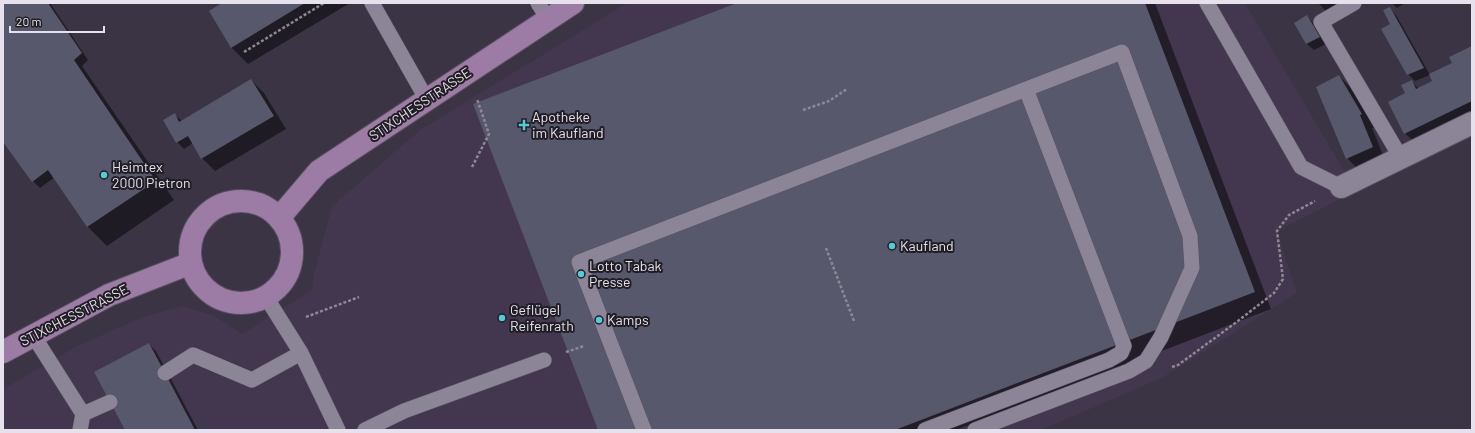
<svg xmlns="http://www.w3.org/2000/svg" width="1475" height="433" font-family="Barlow,sans-serif">
<rect width="100%" height="100%" fill="#3b3444"/>
<path fill="#42374e" d="M 627,3 L 1245,3 L 1356,191 L 1277,231 L 1297,293 L 1162,378 L 1041,430 L 3,430 L 3,389 L 79,345 L 143,317 L 183,306 L 215,316 L 242,334 L 312,290 L 314,274 L 332,206 L 420,130 Z"/>
<path fill="#0007" d="M 3,3 L 50,3 L 88,60 L 82,66 L 174,200 L 107,246 L 88,227 L 55,177 L 40,188 L 33,181 L 3,140 Z
M 224,3 L 350,3 L 248,64 L 231,47 Z
M 739,3 L 1155,3 L 1271,309 L 956,430 L 599,430 Z
M 1318,3 L 1351,3 L 1330,15 Z
M 1392,3 L 1405,3 L 1397,8 Z
M 1389,8 L 1396,15 L 1430,75 L 1453,64 L 1472,47 L 1472,117 L 1418,146 L 1405,133 L 1406,94 L 1412,82 L 1418,88 L 1435,86 L 1430,75 L 1415,81 L 1408,74 L 1391,24 Z
M 1307,16 L 1313,23 L 1326,44 L 1314,50 L 1307,44 L 1295,23 Z
M 1339,76 L 1352,89 L 1374,128 L 1372,128 L 1385,160 L 1360,171 L 1347,158 Z
M 251,80 L 264,93 L 286,129 L 215,171 L 202,158 L 193,143 L 184,149 L 177,142 L 174,114 L 182,121 Z
M 149,344 L 156,351 L 198,430 L 126,430 Z"/>
<path fill="#57586b" d="M 3,3 L 48,3 L 82,53 L 74,60 L 156,181 L 87,227 L 48,170 L 32,182 L 3,142 Z
M 222,3 L 305,3 L 231,48 L 209,11 Z
M 737,3 L 1145,3 L 1255,292 L 895,430 L 598,430 L 473,104 Z
M 1390,7 L 1424,68 L 1407,75 L 1381,29 L 1390,24 L 1383,10 Z
M 1307,15 L 1320,37 L 1306,44 L 1294,23 Z
M 1472,46 L 1472,101 L 1404,134 L 1388,102 L 1405,93 L 1401,85 L 1412,80 L 1416,89 L 1432,81 L 1429,74 L 1452,63 L 1449,57 Z
M 1339,75 L 1362,114 L 1360,115 L 1373,147 L 1346,159 L 1316,87 Z
M 251,79 L 274,116 L 201,159 L 188,136 L 176,143 L 163,120 L 175,113 L 179,122 Z
M 149,343 L 165,373 L 195,430 L 125,430 L 94,372 Z"/>
<g fill="none" stroke-linecap="round" stroke-linejoin="round">
<defs>
<path id="lane" d="M 372,3 L 427,100
M 538,3 L 548,19
M 1207,3 L 1301,167 L 1341,187
M 1354,3 L 1321,22 L 1401,158
M 266,297 L 301,353 L 338,430
M 33,335 L 83,414 L 80,430
M 165,373 L 193,355 L 252,380 L 301,353
M 83,414 L 110,402
M 365,430 L 404,411 L 544,360
M 644,430 L 579,262 L 1122,52 L 1190,236 L 1192,268 L 1161,337 L 1146,361 L 1129,371 L 975,430
M 925,430 L 1109,360 L 1121,353 L 1124,346 L 1026,89"/>
<path id="street" d="M 1341,187 L 1472,123"/>
<path id="secondary" d="M190 252a51 51 0 1 1 102 0a51 51 0 1 1-102 0Z
M 279,218 L 319,171 L 573,3
M 3,352 L 109,295 L 191,263"/>
</defs>
<use href="#lane" stroke="#595261" stroke-width="16"/>
<use href="#street" stroke="#595261" stroke-width="24"/>
<use href="#secondary" stroke="#595261" stroke-width="24"/>
<path stroke="#8e8895" stroke-width="2.5" stroke-dasharray="3 2" stroke-linecap="butt" d="M 244,52 L 324,3
M 803,110 L 829,101 L 847,89
M 472,167 L 489,134 L 477,99
M 826,248 L 854,321
M 306,317 L 359,297
M 566,352 L 584,346
M 1172,367 L 1178,365 L 1234,324 L 1274,293 L 1283,279 L 1277,231 L 1289,215 L 1315,201"/>
<use href="#lane" stroke="#8c8497" stroke-width="15"/>
<use href="#street" stroke="#8c8497" stroke-width="22"/>
<use href="#secondary" stroke="#9c7ba4" stroke-width="22"/>
</g>
<g fill="#52ccd6" stroke="#211d25" stroke-width="1.5">
<path d="M522 119h4v4h4v4h-4v4h-4v-4h-4v-4h4z"/>
<circle cx="104" cy="175" r="4"/>
<circle cx="892" cy="246" r="4"/>
<circle cx="581" cy="274" r="4"/>
<circle cx="502" cy="318" r="4"/>
<circle cx="599" cy="320" r="4"/>
</g>
<g text-anchor="middle" stroke-width="4" stroke-linejoin="round" paint-order="stroke">
<g font-size="14" fill="#e6e1ec" stroke="#211d25">
<text transform="translate(420 104) rotate(-34)" y="5">STIXCHESSTRASSE</text>
<text transform="translate(74 315) rotate(-27)" y="5">STIXCHESSTRASSE</text>
</g>
<g font-size="14" fill="#e6e1ec" stroke="#211d25" text-anchor="start">
<text x="532" y="122">Apotheke<tspan x="532" dy="16">im Kaufland</tspan></text>
<text x="112" y="172">Heimtex<tspan x="112" dy="16">2000 Pietron</tspan></text>
<text x="900" y="251">Kaufland</text>
<text x="589" y="271">Lotto Tabak<tspan x="589" dy="16">Presse</tspan></text>
<text x="510" y="315">Geflügel<tspan x="510" dy="16">Reifenrath</tspan></text>
<text x="607" y="325">Kamps</text>
</g>
</g>
<rect width="1475" height="433" fill="none" stroke="#e6e1ec" stroke-width="8"/>
<path d="M10 26v6h94v-6" fill="none" stroke="#e6e1ec" stroke-width="2"/>
<text x="16" y="26" font-size="12" fill="#e6e1ec" stroke="#211d25" stroke-width="3" paint-order="stroke">20 m</text>
</svg>
